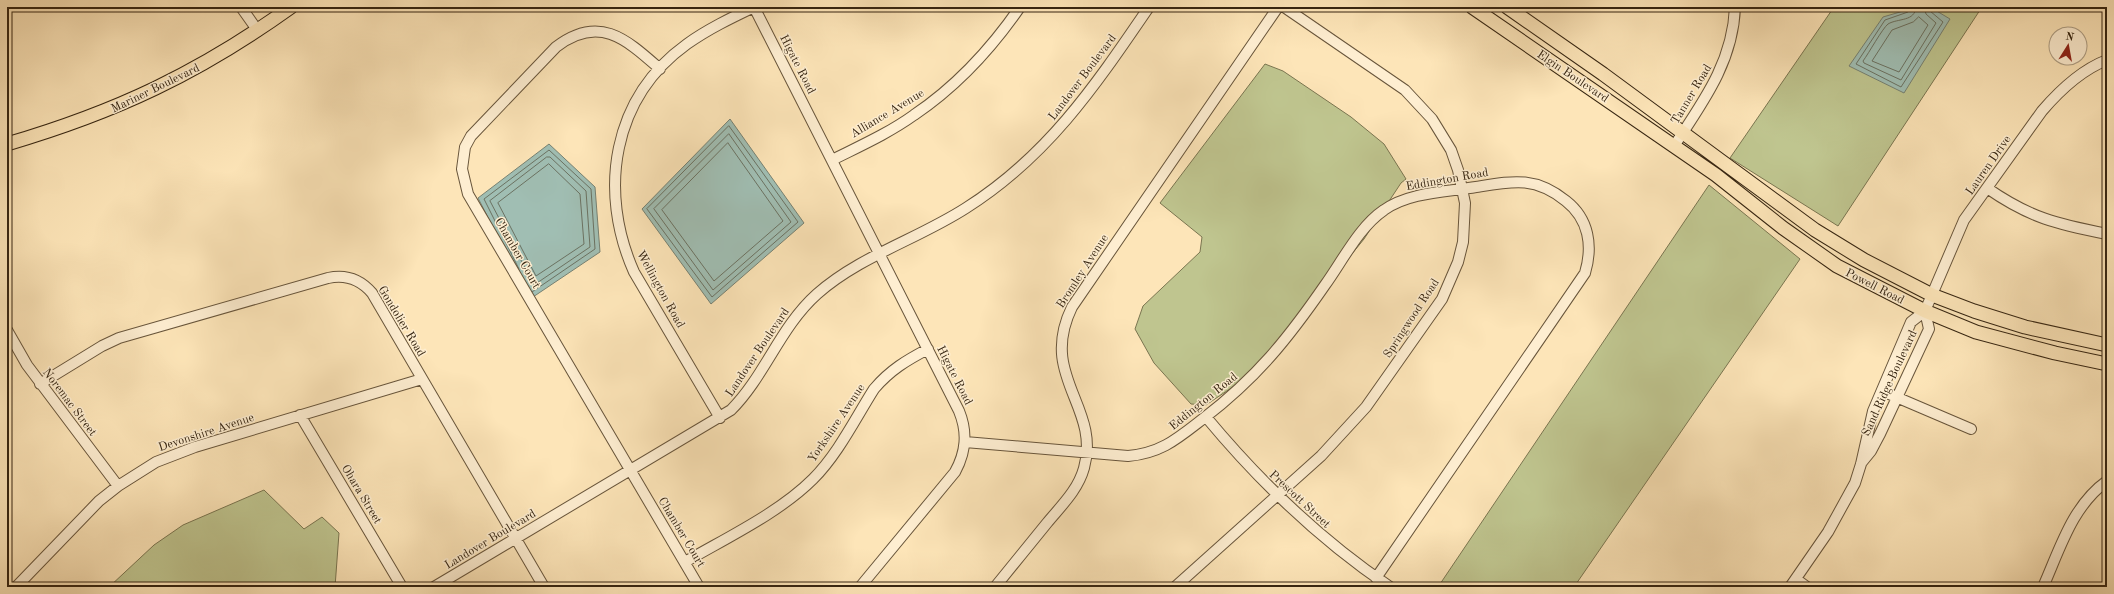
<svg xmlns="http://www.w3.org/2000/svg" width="2114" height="594" font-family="'Old Standard TT',serif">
	<rect width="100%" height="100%" fill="#fde5b8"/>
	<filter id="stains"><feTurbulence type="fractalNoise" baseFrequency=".005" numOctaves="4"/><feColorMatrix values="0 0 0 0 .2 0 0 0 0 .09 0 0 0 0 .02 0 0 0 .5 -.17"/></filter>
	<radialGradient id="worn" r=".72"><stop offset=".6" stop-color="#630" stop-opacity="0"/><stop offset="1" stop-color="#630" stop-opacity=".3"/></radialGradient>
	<path fill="#bfc58f" stroke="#7a7550" d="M 1834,7 L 1982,7 L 1838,226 L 1730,158 Z
		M 1265,64 L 1283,71 L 1351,117 L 1384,144 L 1406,179 L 1401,183 L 1364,239 L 1292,328 L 1246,378 L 1206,405 L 1191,404 L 1154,363 L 1135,329 L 1143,306 L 1200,252 L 1202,237 L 1160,203 Z
		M 1709,185 L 1800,259 L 1574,587 L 1438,587 Z
		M 264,490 L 304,529 L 322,517 L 339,533 L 335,587 L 109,587 L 154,545 L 183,525 Z"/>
	<path fill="#a0beb3" stroke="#768172" d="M 1917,7 L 1930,7 L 1950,19 L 1904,93 L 1849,66 L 1883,17 Z
		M 730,119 L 804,223 L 711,304 L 642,209 Z
		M 549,144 L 595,187 L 600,252 L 530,299 L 478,198 Z"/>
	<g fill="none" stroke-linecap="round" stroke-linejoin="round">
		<path stroke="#6b7262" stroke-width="1" d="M 1911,7 L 1908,12 L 1885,20 L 1856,64 L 1901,87 L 1943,22 L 1930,11 L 1929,7
			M 1916,7 C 1915,22 1898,18 1888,24 C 1882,29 1869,53 1863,61 L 1864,63 L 1901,80 L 1936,23 L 1926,14 L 1924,7
			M 1919,17 L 1928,25 L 1899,72 L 1872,61 L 1892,30 L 1913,22 Z
			M 729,126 L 798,222 L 712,297 L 647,209 Z
			M 729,134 L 791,222 L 713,290 L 654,209 Z
			M 728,143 L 783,221 L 714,281 L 662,210 Z
			M 547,157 L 550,157 L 586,191 L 590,247 L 534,285 L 490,201 Z
			M 549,164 L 580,194 L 584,244 L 536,276 L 498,203 Z
			M 519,269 L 484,199 L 549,150 L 591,189 L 595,249 L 532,292"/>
		<g stroke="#68553b" stroke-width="12">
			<path id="minor" d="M 241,7 L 258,31
				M 754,7 L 959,411 C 968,433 966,452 955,472 L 860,587
				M 660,69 C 626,39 599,14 556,47 L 471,136 L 465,147 L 462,169 L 468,194 L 699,587
				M 1674,146 C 1703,102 1733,62 1735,7
				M 832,160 C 860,146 889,133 914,115 C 957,86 991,49 1020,7
				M 1987,188 C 2030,218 2057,224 2107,234
				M 7,330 L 27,365 L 118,486
				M 40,384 L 102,346 L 119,338 L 328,278 C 346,274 360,279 372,293 L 544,587
				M 1882,391 L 1971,429
				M 300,415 L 402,587
				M 1206,417 C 1260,482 1319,539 1390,587
				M 720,418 L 634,272 C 598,191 612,98 687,44 C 708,29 731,18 754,7
				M 965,442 L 1128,456 C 1162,453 1178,438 1204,418 C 1257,377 1287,340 1325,285 C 1343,260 1359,227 1384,210 C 1409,192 1447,192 1476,187 C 1513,181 1535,176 1566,201 C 1589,219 1593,246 1585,273 L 1376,578
				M 1862,462 L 1871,451 L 1880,434 L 1929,329 L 1925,311
				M 685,562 C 726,538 779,513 813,479 C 838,454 855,419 874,389 C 890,370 907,360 928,349
				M 1796,579 L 1807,587
				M 16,587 L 99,501 L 118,486 L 156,462 L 195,447 L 422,379
				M 434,587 L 731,410 C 765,376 780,327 817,294 C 860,256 918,239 966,208 C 1048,156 1095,86 1149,7
				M 995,587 C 1012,566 1030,544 1047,523 C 1061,506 1078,490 1084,468 C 1101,406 1038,377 1072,307 L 1278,7
				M 1175,587 L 1321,456 L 1366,407 L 1442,299 L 1458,262 L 1463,242 L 1465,203 L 1458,170 L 1451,150 L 1432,119 L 1405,90 L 1284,7
				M 1790,587 L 1828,532 L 1855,483 L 1861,464 L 1873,411 L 1911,322 L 1925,311 L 1964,220 L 2042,111 C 2060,90 2081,70 2107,60
				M 2043,587 C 2060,549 2072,506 2107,481"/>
		</g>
		<g stroke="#362511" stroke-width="15">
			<path id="major" d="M 1472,7 L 1716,175 L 1783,228 L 1837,266 L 1925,311 L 1976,332 L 2055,353 L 2107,364
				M 1507,7 L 1603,74 L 1815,230 L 1864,260 L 1932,295 L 1974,311 L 2025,327 L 2107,345
				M 7,144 C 116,112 199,73 291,7"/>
		</g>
		<use href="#minor" stroke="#feeed1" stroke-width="10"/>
		<use href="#major" stroke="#fde5b8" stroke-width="13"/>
	</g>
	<g text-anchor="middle" stroke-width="3" stroke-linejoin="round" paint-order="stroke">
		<g font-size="12" fill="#362511" stroke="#feeed1">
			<text transform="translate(798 64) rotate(63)" y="4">Higate Road</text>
			<text transform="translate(1573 76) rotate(34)" y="4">Elgin Boulevard</text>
			<text transform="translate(1082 77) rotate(-53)" y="4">Landover Boulevard</text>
			<text transform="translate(155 88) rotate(-26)" y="4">Mariner Boulevard</text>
			<text transform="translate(1691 94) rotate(-59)" y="4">Tanner Road</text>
			<text transform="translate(887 113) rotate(-31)" y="4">Alliance Avenue</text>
			<text transform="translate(1988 165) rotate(-55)" y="4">Lauren Drive</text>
			<text transform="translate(1447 179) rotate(-10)" y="4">Eddington Road</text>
			<text transform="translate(518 253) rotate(60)" y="4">Chamber Court</text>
			<text transform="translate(1082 271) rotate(-57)" y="4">Bromley Avenue</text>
			<text transform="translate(1875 286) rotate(27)" y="4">Powell Road</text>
			<text transform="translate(661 289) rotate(61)" y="4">Wellington Road</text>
			<text transform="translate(1411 318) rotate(-57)" y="4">Springwood Road</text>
			<text transform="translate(402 321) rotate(59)" y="4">Gondolier Road</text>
			<text transform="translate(757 352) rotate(-56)" y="4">Landover Boulevard</text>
			<text transform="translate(955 375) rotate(63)" y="4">Higate Road</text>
			<text transform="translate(1889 383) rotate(-65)" y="4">Sand Ridge Boulevard</text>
			<text transform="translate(1203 401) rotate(-39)" y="4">Eddington Road</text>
			<text transform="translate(70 402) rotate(53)" y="4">Noremac Street</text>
			<text transform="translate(836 423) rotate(-56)" y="4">Yorkshire Avenue</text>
			<text transform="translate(206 432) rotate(-18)" y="4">Devonshire Avenue</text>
			<text transform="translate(362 494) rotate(59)" y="4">Ohara Street</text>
			<text transform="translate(1300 499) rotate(43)" y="4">Prescott Street</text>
			<text transform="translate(682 532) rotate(59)" y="4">Chamber Court</text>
			<text transform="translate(490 539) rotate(-31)" y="4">Landover Boulevard</text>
		</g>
	</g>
	<rect width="2114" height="594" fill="none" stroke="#fde5b8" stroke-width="24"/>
	<rect x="8" y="8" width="2098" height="578" fill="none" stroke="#362511" stroke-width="2"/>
	<rect x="12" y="12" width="2090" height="570" fill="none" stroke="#362511"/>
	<g transform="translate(2068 46) rotate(11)"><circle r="19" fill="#feeed1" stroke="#ae9e84"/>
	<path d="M0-3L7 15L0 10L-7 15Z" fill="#8f2418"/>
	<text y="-6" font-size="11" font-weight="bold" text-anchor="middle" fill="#362511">N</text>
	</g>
	<rect width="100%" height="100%" filter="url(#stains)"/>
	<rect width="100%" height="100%" fill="url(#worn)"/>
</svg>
